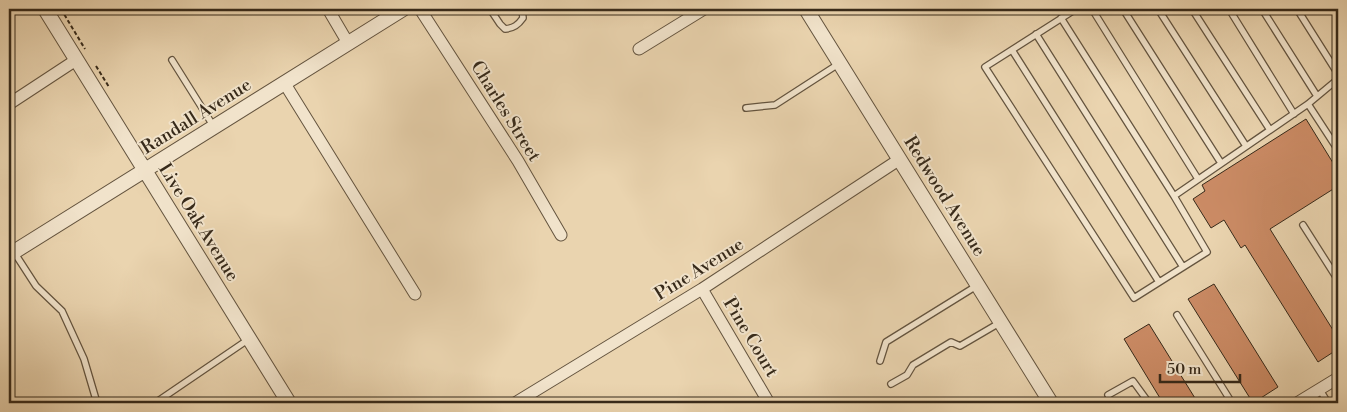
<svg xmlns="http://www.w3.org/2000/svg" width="1347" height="412" font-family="'Libre Bodoni',serif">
	<rect width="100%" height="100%" fill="#ead4af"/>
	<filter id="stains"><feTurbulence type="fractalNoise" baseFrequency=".004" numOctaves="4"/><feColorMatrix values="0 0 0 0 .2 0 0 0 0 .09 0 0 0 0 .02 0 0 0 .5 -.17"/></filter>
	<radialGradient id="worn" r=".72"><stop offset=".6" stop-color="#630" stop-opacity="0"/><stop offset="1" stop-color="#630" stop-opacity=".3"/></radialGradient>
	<path fill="#cb8b65" stroke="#372a1a" d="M 1306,119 L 1338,171 L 1338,186 L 1270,229 L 1338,338 L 1338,349 L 1318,362 L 1245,245 L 1241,248 L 1224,220 L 1211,228 L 1193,199 L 1205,191 L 1202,185 Z
		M 1214,284 L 1278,387 L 1253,403 L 1188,299 Z
		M 1149,324 L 1198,403 L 1163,403 L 1124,339 Z"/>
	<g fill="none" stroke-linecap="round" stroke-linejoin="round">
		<g stroke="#64543f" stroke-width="8">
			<path id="service" d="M 490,9 L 500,24 L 505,29 C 514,28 518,25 523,18 L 522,9
				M 1076,9 L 985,67 L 1134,298 L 1207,252 L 1174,196 L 1308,104 L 1338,79
				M 1092,9 L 1198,179
				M 1123,9 L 1221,163
				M 1158,9 L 1246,146
				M 1192,9 L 1270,130
				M 1229,9 L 1294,114
				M 1262,9 L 1317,96
				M 1297,9 L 1338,74
				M 1061,18 L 1174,196
				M 1036,34 L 1183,267
				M 1012,50 L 1159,282
				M 172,60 L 214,127
				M 1308,104 L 1338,150
				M 746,108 L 775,105 L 840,63
				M 1303,225 L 1338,280
				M 14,252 L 36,286 L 62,311 L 84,359 L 97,403
				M 1177,315 L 1232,403
				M 880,361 L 886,342 L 978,285
				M 891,384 L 907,375 L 913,365 L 951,342 L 960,346 L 1001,322
				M 1320,390 L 1328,403
				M 1108,395 L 1133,381 L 1149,403
				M 155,403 L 249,339"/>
		</g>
		<g stroke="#64543f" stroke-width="13">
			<path id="minor" d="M 328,9 L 348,43
				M 420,9 L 518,161 L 561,235
				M 639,49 L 704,9
				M 285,84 L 415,294
				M 9,104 L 76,60
				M 702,289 L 769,403
				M 515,403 L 702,289 L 900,159
				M 1297,403 L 1338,378"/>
		</g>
		<g stroke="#64543f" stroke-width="16">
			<path id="tertiary" d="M 45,9 L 289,403
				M 806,9 L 1051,403
				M 9,255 L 403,9"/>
		</g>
		<path stroke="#372a1a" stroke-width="2" stroke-dasharray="4 2.5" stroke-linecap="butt" d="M 61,9 L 85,49
			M 96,66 L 109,87"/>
		<use href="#service" stroke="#f1e3cb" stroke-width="5.5"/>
		<use href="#minor" stroke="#f1e3cb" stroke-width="11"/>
		<use href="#tertiary" stroke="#f1e3cb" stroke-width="14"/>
	</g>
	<g text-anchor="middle" stroke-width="4" stroke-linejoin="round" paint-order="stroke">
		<g font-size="18" fill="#372a1a" stroke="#f1e3cb">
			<text transform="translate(506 111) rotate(58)" y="6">Charles Street</text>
			<text transform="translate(196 116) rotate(-32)" y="6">Randall Avenue</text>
			<text transform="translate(945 196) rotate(58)" y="6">Redwood Avenue</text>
			<text transform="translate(199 222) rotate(58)" y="6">Live Oak Avenue</text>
			<text transform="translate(699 269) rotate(-32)" y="6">Pine Avenue</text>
			<text transform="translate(751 337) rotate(59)" y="6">Pine Court</text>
		</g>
	</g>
	<rect width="1347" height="412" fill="none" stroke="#ead4af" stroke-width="30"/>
	<rect x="10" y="10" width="1327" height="392" fill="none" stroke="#372a1a" stroke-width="2.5"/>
	<rect x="15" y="15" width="1317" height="382" fill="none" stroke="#372a1a"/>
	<path d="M1160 374v8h80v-8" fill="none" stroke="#372a1a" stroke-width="2.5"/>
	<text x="1167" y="374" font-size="15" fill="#372a1a" stroke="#f1e3cb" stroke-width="4" paint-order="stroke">50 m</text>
	<rect width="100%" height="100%" filter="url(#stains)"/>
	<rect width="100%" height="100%" fill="url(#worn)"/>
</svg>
